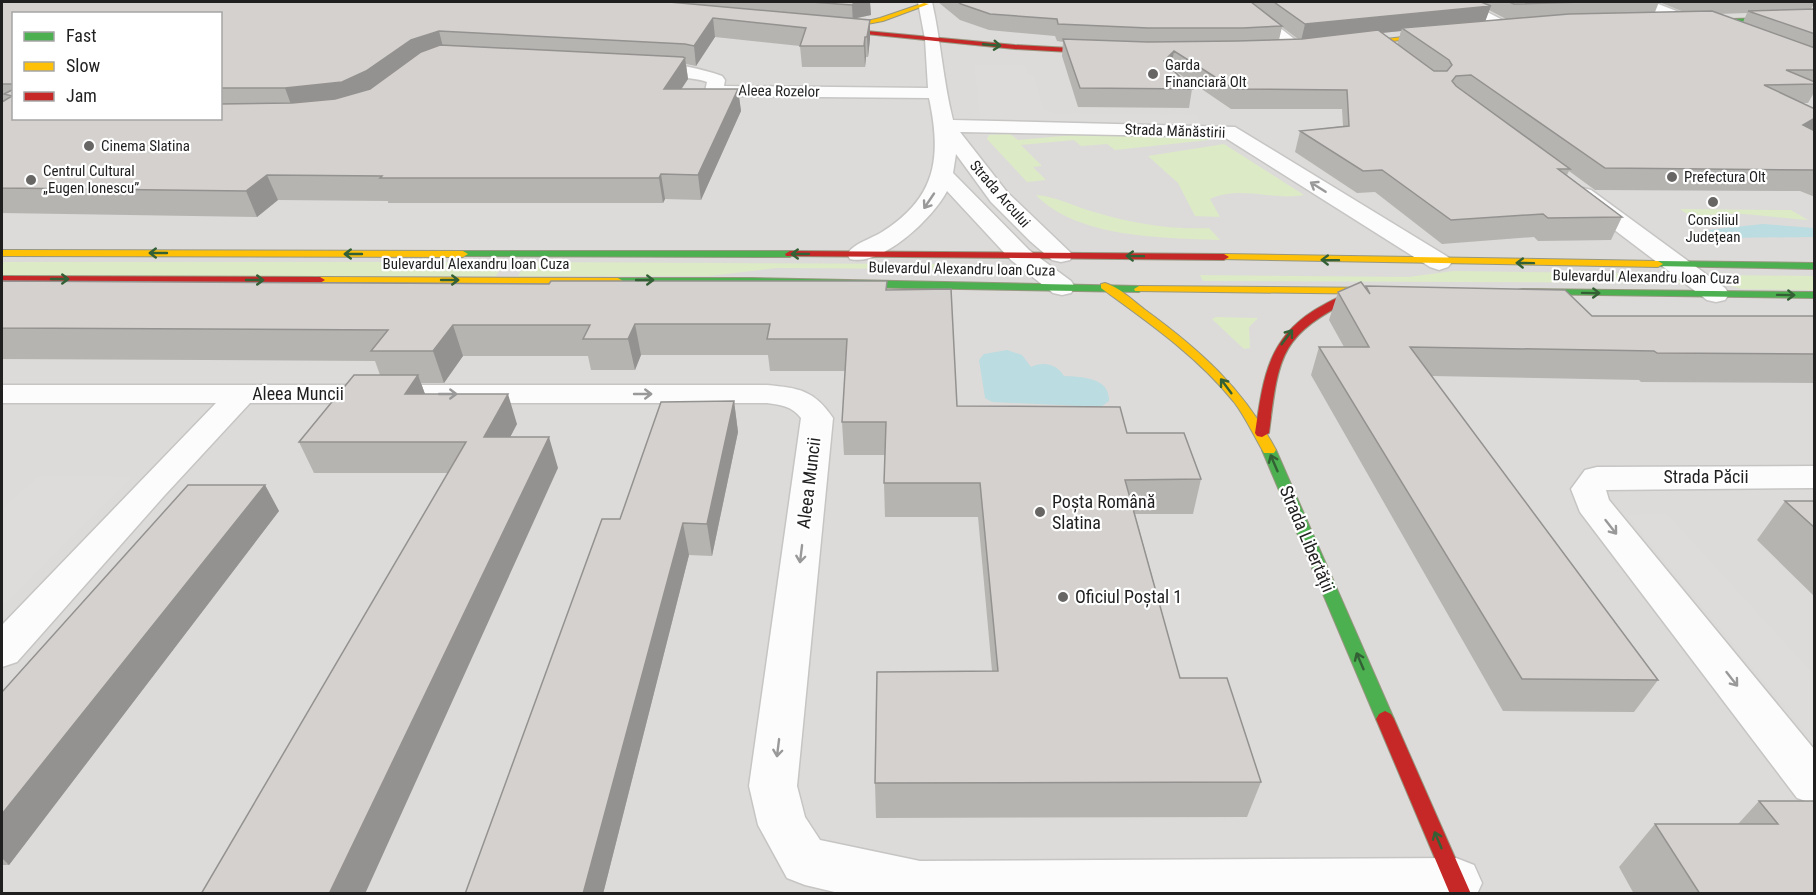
<svg xmlns="http://www.w3.org/2000/svg" width="1816" height="895" font-family="'Roboto Condensed',sans-serif">
	<rect width="100%" height="100%" fill="#edebe8"/>
	<path fill="#dcdbd9" fill-rule="evenodd" d="M 2,2 L 1814,2 L 1814,893 L 2,893 ZM 14,14 L 220,14 L 220,118 L 14,118 Z"/>
	<path fill="#dceac6" d="M 1010,134 L 1018,140 L 1073,135 L 1206,136 L 1209,140 L 1115,150 L 1107,144 L 1081,146 L 1074,140 L 1021,145 L 1042,166 L 1033,167 L 1046,180 L 1027,182 L 987,139 L 989,135 Z
		M 1224,144 L 1304,195 C 1273,201 1241,185 1210,199 L 1220,217 L 1195,216 L 1178,183 L 1148,156 Z
		M 1036,195 C 1055,196 1076,207 1094,212 C 1131,223 1170,230 1209,228 L 1220,240 C 1163,238 1077,238 1036,195 Z
		M 1680,209 L 1791,210 L 1808,220 C 1768,218 1732,208 1693,218 Z
		M 2,262 L 505,262 L 496,276 L 2,276 Z
		M 527,262 L 937,264 L 935,269 L 776,268 L 710,276 L 518,276 Z
		M 1454,271 L 1667,274 L 1676,276 L 1683,283 L 1203,281 L 1200,275 L 1408,277 Z
		M 1723,275 L 1814,276 L 1814,290 L 1742,289 L 1730,286 L 1717,277 Z
		M 1216,317 L 1258,318 L 1249,327 L 1250,348 L 1244,349 L 1212,319 Z"/>
	<path fill="#dddcdb" d="M 974,65 L 1025,65 L 1027,73 L 1034,76 L 1043,109 L 1055,113 L 1197,115 L 1202,128 L 993,123 L 980,119 Z
		M 39,476 L 132,477 L 2,606 L 2,509 Z
		M 1667,514 L 1814,675 L 1814,742 L 1627,515 Z"/>
	<path fill="#bbdce0" d="M 1763,224 L 1814,228 L 1814,237 L 1720,238 L 1708,230 Z
		M 1007,350 L 1022,355 L 1031,367 C 1043,361 1057,364 1064,376 C 1081,377 1110,377 1109,401 L 1101,407 L 992,402 L 985,398 L 979,360 L 984,354 Z"/>
	<g fill="none" stroke-linecap="round" stroke-linejoin="round">
		<g stroke="#c6c5c4" stroke-width="3">
			<path id="street" d="M 918,2 L 932,2 C 941,41 943,81 953,120 L 1235,127 L 1448,257 L 1452,262 L 1448,267 L 1439,270 L 1430,267 L 1224,137 L 960,132 L 1007,192 L 1073,255 L 1070,260 L 1061,262 L 1052,260 L 1030,241 L 991,202 L 956,154 L 953,173 L 1029,250 L 1071,281 L 1075,287 L 1071,293 L 1062,295 L 1053,293 L 1011,260 L 947,191 C 933,218 882,267 850,259 L 847,254 C 854,243 871,239 882,232 C 936,198 942,158 929,98 L 714,96 L 708,95 L 705,91 L 707,82 C 690,75 641,77 635,69 C 646,55 707,70 722,76 L 725,80 L 724,86 L 928,88 L 925,39 Z
				M 1232,2 L 1247,2 L 1307,49 L 1299,54 L 1293,52 Z
				M 1451,2 L 1468,2 L 1516,27 L 1509,31 L 1504,30 Z
				M 1635,2 L 1653,2 L 1697,19 L 1699,22 L 1697,25 L 1687,25 L 1637,5 Z
				M 1583,188 L 1591,190 L 1725,288 L 1729,294 L 1725,300 L 1716,302 L 1707,300 L 1575,200 L 1572,195 L 1575,190 Z
				M 2,385 L 767,385 C 799,388 814,390 833,418 L 797,786 L 805,817 L 820,840 L 920,861 L 1456,858 L 1474,865 L 1482,883 L 1477,894 L 843,894 L 805,885 L 787,878 L 758,825 L 749,786 L 801,418 C 792,406 781,405 767,403 L 250,403 L 164,496 L 17,662 L 2,667 L 2,625 L 216,403 L 2,403 Z
				M 1814,466 L 1814,488 L 1606,490 L 1609,500 L 1814,749 L 1814,804 L 1797,798 L 1580,512 L 1571,489 L 1585,470 L 1597,467 Z"/>
		</g>
		<g stroke="#979780" stroke-width="2">
			<path id="fast" d="M 1814,17 L 1814,21 L 1694,24 L 1691,22 L 1694,20 Z
				M 463,251 L 790,251 L 795,254 L 790,257 L 459,256 L 459,252 Z
				M 1658,261 L 1814,263 L 1814,269 L 1654,266 L 1654,262 Z
				M 618,278 L 751,278 L 1139,286 L 1144,289 L 1139,292 L 614,283 L 614,279 Z
				M 1522,289 L 1814,292 L 1814,298 L 1518,294 L 1518,290 Z
				M 1269,446 L 1276,450 L 1394,719 L 1391,724 L 1385,727 L 1379,724 L 1376,719 L 1262,450 Z"/>
		</g>
		<g stroke="#979780" stroke-width="2">
			<path id="slow" d="M 924,3 L 929,4 L 883,21 L 862,25 L 859,23 L 880,18 Z
				M 1445,32 L 1447,35 L 1347,46 L 1344,44 Z
				M 2,250 L 463,251 L 468,254 L 463,257 L 2,256 Z
				M 1224,254 L 1658,261 L 1663,264 L 1658,267 L 1220,259 L 1220,255 Z
				M 320,277 L 618,278 L 623,281 L 618,284 L 316,282 L 316,278 Z
				M 1105,283 C 1119,287 1132,300 1144,309 C 1199,349 1243,388 1276,450 L 1274,453 L 1264,453 C 1254,436 1246,418 1234,402 C 1197,356 1148,322 1101,288 L 1101,284 Z
				M 1139,286 L 1387,288 L 1392,291 L 1387,294 L 1135,291 L 1134,289 Z"/>
		</g>
		<g stroke="#979780" stroke-width="2">
			<path id="jam" d="M 824,27 L 1015,45 L 1106,50 L 1109,52 L 1106,54 L 1015,49 L 826,30 Z
				M 790,251 L 1224,254 L 1229,257 L 1224,260 L 786,256 L 785,254 Z
				M 2,276 L 320,277 L 325,280 L 320,283 L 2,282 Z
				M 1351,293 L 1355,294 L 1355,298 C 1280,335 1279,354 1269,433 L 1262,437 L 1257,436 L 1255,433 C 1263,382 1266,341 1313,311 C 1325,304 1338,296 1351,293 Z
				M 1385,711 L 1391,714 L 1394,719 L 1471,894 L 1450,894 L 1376,719 L 1379,714 Z"/>
		</g>
		<use href="#street" fill="#fcfcfc" fill-rule="evenodd"/>
		<use href="#fast" fill="#4caf50" fill-rule="evenodd"/>
		<use href="#slow" fill="#ffc107" fill-rule="evenodd"/>
		<use href="#jam" fill="#c62828" fill-rule="evenodd"/>
	</g>
	<path fill="#b6b4b1" fill-rule="evenodd" d="M 2,2 L 870,2 L 871,15 L 857,18 L 856,19 L 870,39 L 868,57 L 866,57 L 865,67 L 802,67 L 800,46 L 715,37 L 696,66 L 686,64 L 688,79 L 681,89 L 738,89 L 741,111 L 701,200 L 665,199 L 663,203 L 388,203 L 388,201 L 278,200 L 257,217 L 2,213 ZM 14,14 L 220,14 L 220,118 L 14,118 Z
		M 938,2 L 1815,2 L 1811,9 L 1815,9 L 1815,91 L 1808,103 L 1802,103 L 1815,109 L 1815,126 L 1812,130 L 1815,131 L 1815,197 L 1800,191 L 1595,190 L 1569,171 L 1567,175 L 1622,217 L 1611,240 L 1538,241 L 1534,237 L 1442,244 L 1375,192 L 1357,193 L 1295,152 L 1300,131 L 1343,126 L 1342,109 L 1231,109 L 1175,71 L 1192,89 L 1189,108 L 1078,107 L 1062,56 L 1063,42 L 1057,41 L 1055,36 L 989,30 L 960,20 ZM 1659,2 L 1684,12 L 1655,12 ZM 1489,10 L 1506,19 L 1485,21 ZM 1747,13 L 1743,22 L 1718,14 ZM 1282,27 L 1298,39 L 1279,40 ZM 1401,31 L 1397,45 L 1382,33 Z
		M 2,281 L 887,290 L 957,406 L 1127,433 L 1201,479 L 1193,514 L 1135,514 L 1180,678 L 1261,782 L 1247,817 L 876,818 L 875,783 L 992,671 L 978,517 L 885,517 L 884,483 L 885,455 L 844,455 L 842,422 L 845,371 L 770,371 L 768,355 L 641,355 L 635,370 L 591,370 L 588,356 L 463,356 L 444,383 L 421,383 L 425,394 L 517,424 L 510,437 L 558,468 L 448,473 L 314,473 L 299,442 L 380,375 L 375,361 L 2,359 Z
		M 1366,286 L 1592,316 L 1815,316 L 1815,383 L 1641,382 L 1639,380 L 1431,376 L 1658,680 L 1634,712 L 1503,711 L 1311,375 L 1319,347 L 1344,347 L 1329,320 L 1338,292 L 1365,288 Z
		M 734,401 L 738,432 L 712,556 L 689,555 L 603,894 L 465,894 L 620,519 Z
		M 265,485 L 279,511 L 9,865 L 2,865 L 2,692 Z
		M 1785,501 L 1815,501 L 1815,597 L 1757,540 Z
		M 1759,801 L 1815,801 L 1815,894 L 1634,894 L 1619,867 L 1655,824 L 1738,824 Z"/>
	<path fill="#949290" d="M 855,2 L 870,2 L 871,15 L 857,18 L 853,24 L 852,5 Z
		M 1491,6 L 1485,22 L 1402,28 L 1401,31 L 1301,41 L 1305,24 Z
		M 713,18 L 715,37 L 696,66 L 694,46 Z
		M 870,20 L 870,39 L 868,57 L 867,37 Z
		M 439,31 L 444,51 L 373,93 L 293,110 L 285,88 L 411,40 Z
		M 865,37 L 866,57 L 865,67 L 864,46 Z
		M 1174,51 L 1171,69 L 1164,61 Z
		M 685,58 L 688,79 L 667,111 L 664,89 Z
		M 738,89 L 741,111 L 701,200 L 698,175 Z
		M 1815,118 L 1815,126 L 1811,133 L 1803,125 Z
		M 661,174 L 665,199 L 663,203 L 659,178 Z
		M 267,175 L 278,200 L 257,217 L 246,191 Z
		M 635,324 L 641,355 L 635,370 L 628,339 Z
		M 453,325 L 463,356 L 444,383 L 433,351 Z
		M 418,375 L 429,405 L 405,394 Z
		M 508,394 L 517,424 L 494,468 L 484,437 Z
		M 734,401 L 738,432 L 712,556 L 707,524 Z
		M 549,437 L 558,468 L 365,894 L 329,894 Z
		M 265,485 L 279,511 L 9,865 L 2,858 L 2,814 Z
		M 683,523 L 689,555 L 603,894 L 583,894 Z"/>
	<path fill="#d4d1ce" stroke="#949290" stroke-width="1.5" d="M 2,2 L 669,2 L 870,20 L 867,37 L 865,37 L 864,46 L 800,46 L 806,28 L 713,18 L 694,46 L 685,44 L 439,31 L 411,40 L 366,71 L 342,82 L 285,88 L 220,88 L 220,14 L 14,14 L 14,84 L 2,84 Z
		M 811,2 L 855,2 L 852,5 Z
		M 958,2 L 1251,2 L 1282,26 L 1243,28 L 1148,28 L 1058,24 L 1057,19 L 990,14 L 961,4 Z
		M 1274,2 L 1481,2 L 1491,6 L 1305,24 Z
		M 1509,2 L 1583,2 L 1514,4 Z
		M 1815,9 L 1815,34 L 1748,11 Z
		M 1712,11 L 1815,48 L 1815,70 L 1786,70 L 1815,82 L 1815,84 L 1764,85 L 1815,109 L 1815,118 L 1803,125 L 1815,131 L 1815,170 L 1605,168 L 1471,75 L 1456,76 L 1452,81 L 1456,86 L 1570,169 L 1558,169 L 1622,217 L 1548,218 L 1543,214 L 1451,220 L 1382,170 L 1363,171 L 1300,131 L 1349,126 L 1347,90 L 1234,89 L 1174,51 L 1164,61 L 1192,89 L 1080,88 L 1063,39 L 1148,42 L 1237,41 L 1302,39 L 1378,30 L 1434,71 L 1447,71 L 1452,65 L 1449,60 L 1402,28 L 1569,14 Z
		M 440,45 L 683,57 L 685,58 L 664,89 L 738,89 L 698,175 L 661,174 L 659,178 L 380,178 L 382,176 L 267,175 L 246,191 L 2,188 L 2,102 L 12,96 L 4,94 L 14,89 L 14,118 L 220,118 L 220,104 L 292,103 L 335,99 L 370,89 L 421,52 Z
		M 2,281 L 549,284 L 551,281 L 887,281 L 886,290 L 951,289 L 957,406 L 1120,407 L 1127,433 L 1184,433 L 1201,479 L 1125,480 L 1180,678 L 1227,678 L 1261,782 L 875,783 L 877,672 L 998,671 L 980,483 L 884,483 L 886,422 L 842,422 L 847,339 L 767,339 L 770,324 L 635,324 L 628,339 L 583,339 L 590,325 L 453,325 L 433,351 L 371,351 L 388,330 L 2,328 Z
		M 1361,282 L 1370,294 L 1366,286 L 1565,290 L 1592,316 L 1815,316 L 1815,354 L 1657,353 L 1654,351 L 1410,347 L 1658,680 L 1522,679 L 1319,347 L 1369,347 L 1338,292 Z
		M 354,375 L 418,375 L 405,394 L 508,394 L 484,437 L 549,437 L 329,894 L 201,894 L 466,442 L 299,442 Z
		M 734,401 L 707,524 L 683,523 L 583,894 L 465,894 L 602,519 L 620,519 L 661,402 Z
		M 188,485 L 265,485 L 2,814 L 2,692 Z
		M 1785,501 L 1815,501 L 1815,528 Z
		M 1759,801 L 1815,801 L 1815,894 L 1700,894 L 1655,824 L 1778,824 Z"/>
	<defs><path id="oneway-shaft" d="M-6 0H5M1.5-3L5.5 0L1.5 3" fill="none" stroke-width="1.6" stroke-linecap="round" stroke-linejoin="round" transform="scale(1.5)"/></defs>
	<g stroke="#336035">
		<use href="#oneway-shaft" transform="translate(992 45) rotate(5)"/>
		<use href="#oneway-shaft" transform="translate(158 253) rotate(-180)"/>
		<use href="#oneway-shaft" transform="translate(353 254) rotate(-180)"/>
		<use href="#oneway-shaft" transform="translate(800 254) rotate(-180)"/>
		<use href="#oneway-shaft" transform="translate(1135 256) rotate(-179)"/>
		<use href="#oneway-shaft" transform="translate(1330 260) rotate(-179)"/>
		<use href="#oneway-shaft" transform="translate(1525 263) rotate(-179)"/>
		<use href="#oneway-shaft" transform="translate(60 279)"/>
		<use href="#oneway-shaft" transform="translate(255 280)"/>
		<use href="#oneway-shaft" transform="translate(450 280)"/>
		<use href="#oneway-shaft" transform="translate(645 280)"/>
		<use href="#oneway-shaft" transform="translate(1591 293) rotate(1)"/>
		<use href="#oneway-shaft" transform="translate(1786 295) rotate(1)"/>
		<use href="#oneway-shaft" transform="translate(1287 337) rotate(-53)"/>
		<use href="#oneway-shaft" transform="translate(1226 386) rotate(-127)"/>
		<use href="#oneway-shaft" transform="translate(1274 463) rotate(-113)"/>
		<use href="#oneway-shaft" transform="translate(1360 661) rotate(-113)"/>
		<use href="#oneway-shaft" transform="translate(1438 840) rotate(-113)"/>
	</g>
	<g stroke="#999">
		<use href="#oneway-shaft" transform="translate(1318 187) rotate(-148)"/>
		<use href="#oneway-shaft" transform="translate(929 201) rotate(124)"/>
		<use href="#oneway-shaft" transform="translate(448 394)"/>
		<use href="#oneway-shaft" transform="translate(643 394)"/>
		<use href="#oneway-shaft" transform="translate(1611 527) rotate(52)"/>
		<use href="#oneway-shaft" transform="translate(801 554) rotate(97)"/>
		<use href="#oneway-shaft" transform="translate(1732 679) rotate(52)"/>
		<use href="#oneway-shaft" transform="translate(778 748) rotate(97)"/>
	</g>
	<g fill="#676665" stroke="#fff" stroke-width="2">
		<circle cx="1153" cy="74" r="6"/>
		<circle cx="89" cy="146" r="6"/>
		<circle cx="1672" cy="177" r="6"/>
		<circle cx="31" cy="180" r="6"/>
		<circle cx="1713" cy="202" r="6"/>
		<circle cx="1040" cy="512" r="6"/>
		<circle cx="1063" cy="597" r="6"/>
	</g>
	<g text-anchor="middle" stroke-width="4.5" stroke-linejoin="round" paint-order="stroke">
		<g font-size="15" fill="#1f1f1f" stroke="#fff" text-anchor="start">
			<text x="1165" y="70">Garda<tspan x="1165" dy="17">Financiară Olt</tspan></text>
			<text x="101" y="151">Cinema Slatina</text>
			<text x="43" y="176">Centrul Cultural<tspan x="43" dy="17">„Eugen Ionescu”</tspan></text>
			<text x="1684" y="182">Prefectura Olt</text>
			<text x="1713" y="225" text-anchor="middle">Consiliul<tspan x="1713" dy="17">Județean</tspan></text>
		</g>
		<g font-size="15" fill="#1f1f1f" stroke="#fff">
			<text transform="translate(779 91) rotate(1)" y="5">Aleea Rozelor</text>
			<text transform="translate(1175 131) rotate(2)" y="5">Strada Mănăstirii</text>
			<text transform="translate(1000 194) rotate(49)" y="5">Strada Arcului</text>
			<text x="476" y="269">Bulevardul Alexandru Ioan Cuza</text>
			<text transform="translate(962 269) rotate(1)" y="5">Bulevardul Alexandru Ioan Cuza</text>
			<text transform="translate(1646 277) rotate(1)" y="5">Bulevardul Alexandru Ioan Cuza</text>
		</g>
		<g font-size="18" fill="#1f1f1f" stroke="#fff">
			<text x="298" y="400">Aleea Muncii</text>
			<text x="1706" y="483">Strada Păcii</text>
			<text transform="translate(809 483) rotate(-83)" y="6">Aleea Muncii</text>
			<text transform="translate(1307 539) rotate(67)" y="6">Strada Libertății</text>
		</g>
		<g font-size="18" fill="#1f1f1f" stroke="#fff" text-anchor="start">
			<text x="1052" y="508">Poșta Română<tspan x="1052" dy="21">Slatina</tspan></text>
			<text x="1075" y="603">Oficiul Poștal 1</text>
		</g>
	</g>
	<rect width="1816" height="895" fill="none" stroke="#1f1f1f" stroke-width="6"/>
	<rect x="12" y="12" width="210" height="108" fill="#ffffff" stroke="#a5a5a5" stroke-width="1.5"/>
	<rect x="24" y="32" width="30" height="9" fill="#4caf50" stroke="#a5a5a5" stroke-width="1.5"/>
	<text x="66" y="42" font-size="18" fill="#1f1f1f">Fast</text>
	<rect x="24" y="62" width="30" height="9" fill="#ffc107" stroke="#a5a5a5" stroke-width="1.5"/>
	<text x="66" y="72" font-size="18" fill="#1f1f1f">Slow</text>
	<rect x="24" y="92" width="30" height="9" fill="#c62828" stroke="#a5a5a5" stroke-width="1.5"/>
	<text x="66" y="102" font-size="18" fill="#1f1f1f">Jam</text>
</svg>
